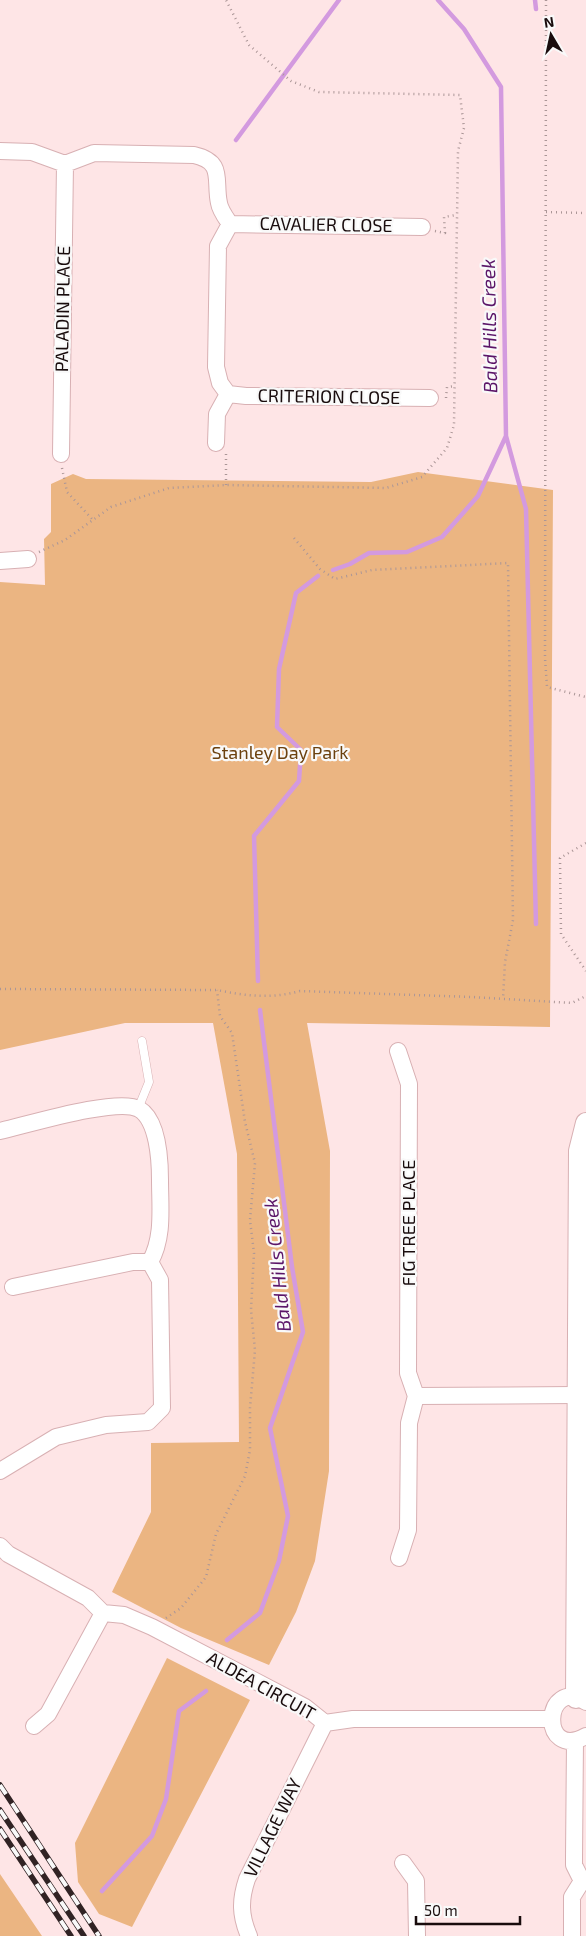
<svg xmlns="http://www.w3.org/2000/svg" width="586" height="1936" font-family="'Exo 2',sans-serif">
	<rect width="100%" height="100%" fill="#fee5e6"/>
	<path fill="#ebb582" d="M 418,472 L 553,490 L 550,1027 L 307,1023 L 330,1151 L 329,1471 L 315,1561 L 296,1612 L 269,1665 L 181,1628 L 112,1592 L 151,1512 L 151,1443 L 239,1442 L 237,1154 L 213,1023 L 125,1023 L 0,1050 L 0,582 L 45,585 L 44,539 L 51,532 L 51,484 L 73,474 L 86,479 L 371,482 Z
		M 167,1658 L 250,1700 L 132,1927 L 99,1914 L 78,1882 L 75,1843 Z
		M 0,1874 L 42,1936 L 0,1936 Z"/>
	<g fill="none" stroke-linecap="round" stroke-linejoin="round">
		<path stroke="#d39adf" stroke-width="4.5" d="M 535,0 L 536,9
			M 236,140 L 339,0
			M 506,436 L 526,509 L 536,924
			M 333,570 L 350,564 L 369,553 L 407,552 L 442,537 L 478,496 L 506,436 L 501,87 L 464,29 L 438,0
			M 258,981 L 254,836 L 299,781 L 301,750 L 277,727 L 279,669 L 296,593 L 318,576
			M 227,1640 L 260,1613 L 279,1561 L 288,1516 L 270,1428 L 303,1332 L 292,1267 L 260,1010
			M 102,1891 L 152,1836 L 166,1799 L 179,1711 L 206,1691"/>
		<g stroke="#d8b0b3" stroke-width="9">
			<path id="service" d="M 138,1109 L 149,1082 L 142,1041"/>
		</g>
		<g stroke="#d8b0b3" stroke-width="18">
			<path id="minor" d="M 0,151 L 32,152 L 65,164 L 94,153 L 194,155 C 225,162 214,180 219,203 C 220,210 226,218 230,224 L 218,246 L 216,367 L 220,383 L 228,394 L 217,414 L 216,443
				M 230,224 L 422,227
				M 228,394 L 246,396 L 430,398
				M 61,454 L 65,164
				M 0,561 L 28,559
				M 398,1051 L 409,1084 L 408,1373 L 416,1396
				M 0,1131 C 27,1125 117,1097 139,1109 C 158,1120 160,1161 160,1180 C 160,1208 164,1237 150,1262 L 160,1280 L 162,1408 L 148,1422 L 106,1425 L 56,1437 L 0,1471
				M 13,1287 L 133,1262 L 150,1262
				M 0,1546 L 8,1554 L 88,1598 L 103,1613 L 124,1615 L 152,1627 L 305,1707 L 325,1723 L 353,1719 L 551,1719
				M 399,1558 L 408,1530 L 409,1423 L 416,1396 L 576,1395
				M 586,1702 C 543,1675 539,1762 586,1736
				M 34,1726 L 48,1714 L 103,1613
				M 403,1863 L 416,1881 L 417,1936
				M 249,1936 C 240,1915 240,1900 247,1879 L 325,1723
				M 572,1936 L 572,1897 L 582,1881 L 574,1865 L 574,1858 L 575,1741"/>
		</g>
		<g stroke="#d8b0b3" stroke-width="22">
			<path id="tertiary" d="M 576,1698 L 579,1151 L 586,1123"/>
		</g>
		<path stroke="#ab9697" stroke-width="2.5" stroke-dasharray="1 4" stroke-linecap="butt" d="M 546,0 L 545,658 L 547,687 L 586,697
			M 546,212 L 586,213
			M 435,231 L 445,233 L 444,217 L 456,215
			M 446,398 L 447,387 L 455,386
			M 62,468 L 67,492 L 93,520
			M 226,485 L 226,454
			M 294,538 L 320,569 L 335,579 L 372,570 L 508,563 L 513,920 L 505,962 L 503,999
			M 39,552 L 65,540 L 111,507 L 169,488 L 226,485 L 386,488 L 422,477 L 447,448 L 454,425 L 458,151 L 464,128 L 460,95 L 319,92 L 291,81 L 249,45 L 226,0
			M 586,843 L 560,858 L 561,934 L 586,971
			M 0,989 L 217,990 C 246,996 272,999 300,991 L 472,997 L 572,1003 L 586,996
			M 166,1618 L 181,1608 L 206,1577 L 216,1534 L 245,1476 L 250,1450 L 250,1408 L 255,1350 L 251,1310 L 254,1253 L 250,1220 L 255,1163 L 245,1122 L 232,1033 L 220,1016 L 217,990"/>
		<use href="#service" stroke="#fff" stroke-width="8"/>
		<use href="#minor" stroke="#fff" stroke-width="16"/>
		<use href="#tertiary" stroke="#fff" stroke-width="20"/>
		<g stroke="#312324" stroke-width="5.5">
			<path id="rail" d="M 0,1785 L 99,1936
				M 0,1810 L 84,1936
				M 0,1829 L 71,1936"/>
		</g>
		<use href="#rail" stroke="#f9f9f9" stroke-width="4" stroke-dasharray="11" stroke-linecap="butt"/>
	</g>
	<g text-anchor="middle" stroke-width="4.5" stroke-linejoin="round" paint-order="stroke">
		<g font-size="18" fill="#190c0d" stroke="#f9f9f9">
			<text transform="translate(326 225) rotate(1)" y="6">CAVALIER CLOSE</text>
			<text transform="translate(63 309) rotate(-89)" y="6">PALADIN PLACE</text>
			<text transform="translate(329 397) rotate(1)" y="6">CRITERION CLOSE</text>
			<text transform="translate(409 1223) rotate(-90)" y="6">FIG TREE PLACE</text>
			<text transform="translate(261 1686) rotate(29)" y="6">ALDEA CIRCUIT</text>
			<text transform="translate(273 1828) rotate(-64)" y="6">VILLAGE WAY</text>
		</g>
		<g font-size="18" fill="#6c410e" stroke="#f9f9f9">
			<text x="280" y="759">Stanley Day Park</text>
		</g>
		<g font-size="19" font-style="italic" fill="#5b1568" stroke="#f9f9f9">
			<text transform="translate(489 326) rotate(-91)" y="7">Bald Hills Creek</text>
			<text transform="translate(277 1265) rotate(-96)" y="7">Bald Hills Creek</text>
		</g>
	</g>
	<g transform="translate(551 35) rotate(351)" stroke="#f9f9f9" stroke-width="4" paint-order="stroke">
	<path d="M0-4L9 19L0 12L-9 19Z" fill="#190c0d"/>
	<text y="-8" font-size="14" font-weight="bold" text-anchor="middle" fill="#190c0d">N</text>
	</g>
	<path d="M416 1916v8h104v-8" fill="none" stroke="#190c0d" stroke-width="2.5"/>
	<text x="424" y="1916" font-size="15" fill="#190c0d" stroke="#f9f9f9" stroke-width="4" paint-order="stroke">50 m</text>
</svg>
